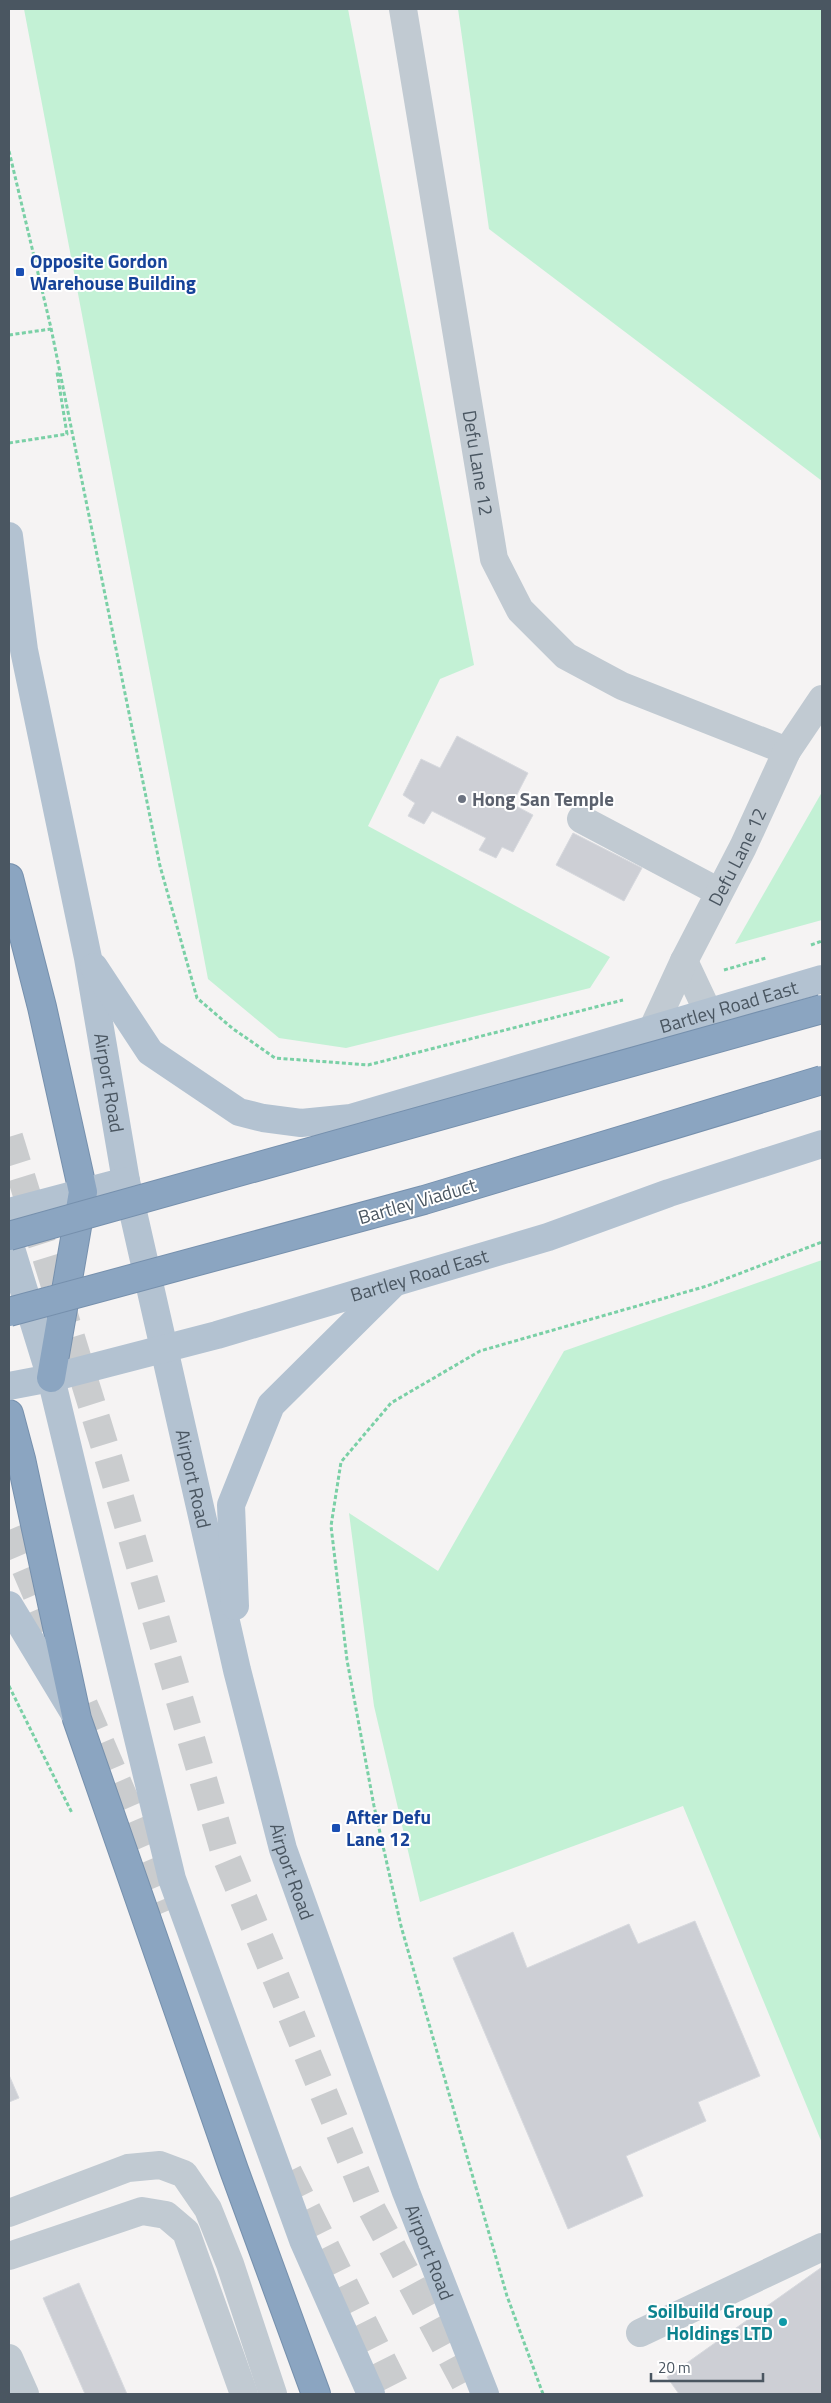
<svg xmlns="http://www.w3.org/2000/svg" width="831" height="2403" font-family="'Titillium Web',sans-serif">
	<rect width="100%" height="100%" fill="#f5f3f3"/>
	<path fill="#c3f1d5" d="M 24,9 L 348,9 L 474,665 L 440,679 L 368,826 L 610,957 L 590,988 L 346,1048 L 279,1038 L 208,979 Z
		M 458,9 L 822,9 L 822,481 L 489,229 Z
		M 822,792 L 822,920 L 735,944 Z
		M 822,1260 L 822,2143 L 683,1806 L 420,1902 L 374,1706 L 349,1513 L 438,1571 L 564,1351 Z"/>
	<path fill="#cdcfd5" stroke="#d7d9de" d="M 457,736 L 528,773 L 512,804 L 533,815 L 513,852 L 502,847 L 496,858 L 479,850 L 486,838 L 432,811 L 424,824 L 408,816 L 415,803 L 403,795 L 421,759 L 440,768 Z
		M 573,833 L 642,868 L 624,901 L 556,865 Z
		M 695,1921 L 760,2076 L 698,2102 L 706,2121 L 626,2156 L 643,2196 L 568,2229 L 453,1958 L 513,1932 L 527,1968 L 629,1924 L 638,1944 Z
		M 9,2075 L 19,2098 L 9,2102 Z
		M 822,2267 L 822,2394 L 679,2394 L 667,2377 Z
		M 79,2283 L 127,2394 L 85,2394 L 43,2298 Z"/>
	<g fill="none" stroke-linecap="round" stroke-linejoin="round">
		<path stroke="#caccce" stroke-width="28" stroke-dasharray="28 14" stroke-linecap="butt" d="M 9,1137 L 108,1457 L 225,1854 L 370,2206 L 471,2394
			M 9,1530 L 51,1628
			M 84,1705 L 172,1909
			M 288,2172 L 399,2394"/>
		<g stroke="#7690ad" stroke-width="30">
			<path id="highway" d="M 9,878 L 42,1007 L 83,1192 L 51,1378
				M 9,1414 L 21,1459 L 77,1719 L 234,2170 L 316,2394"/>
		</g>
		<path stroke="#7ad0a6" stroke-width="3" stroke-dasharray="4 2.5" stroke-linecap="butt" d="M 9,151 L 51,328 L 160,866 L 197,998 L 232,1028 L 275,1058 L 368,1065 L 623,1000
			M 9,335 L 51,329
			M 9,443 L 67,434 L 57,372
			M 811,945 L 822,941
			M 724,970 L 766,958
			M 9,1686 L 72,1813
			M 543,2394 L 507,2296 L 401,1926 L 374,1806 L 347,1660 L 331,1526 L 341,1462 L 391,1403 L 480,1351 L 707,1286 L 822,1242"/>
		<g stroke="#c1cad2" stroke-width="28">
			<path id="s1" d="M 403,9 L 494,559 L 520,610 L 566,656 L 622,686 L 787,751"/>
			<path d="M 581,819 L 719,892"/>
			<path d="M 684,961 L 708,1012"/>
			<path id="s2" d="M 653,1028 L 684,961 L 743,847 L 787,751 L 822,699"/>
			<path d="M 9,2213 L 128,2168 L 160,2165 L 184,2174 L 208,2209 L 230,2264 L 273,2394"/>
			<path d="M 9,2256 L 142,2211 L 166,2215 L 186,2232 L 244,2394"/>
			<path d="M 640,2333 L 822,2247"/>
			<path d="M 9,2358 L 25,2394"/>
		</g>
		<g stroke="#b3c2d1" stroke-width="28">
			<path id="s3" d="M 9,536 L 24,650 L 88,958 L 126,1181 L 237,1670 L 283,1849 L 406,2192 L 485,2394"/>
			<path id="s4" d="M 94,967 L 150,1052 L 239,1112 L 263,1118 L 301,1123 L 351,1118 L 822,979"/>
			<path d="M 9,1212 L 126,1181"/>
			<path d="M 9,1242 L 51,1378 L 172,1879 L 303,2240 L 371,2394"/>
			<path id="s5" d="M 9,1386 L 51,1378 L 217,1335 L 548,1237 L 669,1193 L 822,1144"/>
			<path d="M 9,1605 L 73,1711"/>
			<path d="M 235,1606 L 231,1505 L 271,1405 L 394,1283"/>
		</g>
		<use href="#highway" stroke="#8ba5c1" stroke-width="28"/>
		<g stroke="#7690ad" stroke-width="30" stroke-linecap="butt">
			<path id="highway-bridge" d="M 9,1236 L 822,1009
				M 9,1312 L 424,1200 L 822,1080"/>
		</g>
		<use href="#highway-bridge" stroke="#8ba5c1" stroke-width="28"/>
	</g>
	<g fill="#1a4fb4" stroke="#fff" stroke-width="2">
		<rect x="15" y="267" width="10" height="10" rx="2.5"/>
		<rect x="331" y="1823" width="10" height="10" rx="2.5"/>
	</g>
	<circle fill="#6b7280" stroke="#fff" stroke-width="2" cx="462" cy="799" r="5"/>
	<circle fill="#0f9aa8" stroke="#fff" stroke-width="2" cx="783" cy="2322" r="5"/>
	<g text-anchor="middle" stroke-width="4" stroke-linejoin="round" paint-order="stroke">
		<g font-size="19" font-weight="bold" fill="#164399" stroke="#fff" text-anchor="start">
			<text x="30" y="268">Opposite Gordon<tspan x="30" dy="22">Warehouse Building</tspan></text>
			<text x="346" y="1824">After Defu<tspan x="346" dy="22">Lane 12</tspan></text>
		</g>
		<g font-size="19" fill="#4a5661" stroke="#fff">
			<text dy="7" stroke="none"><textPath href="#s1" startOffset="460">Defu Lane 12</textPath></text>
			<text dy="7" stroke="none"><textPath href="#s2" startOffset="191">Defu Lane 12</textPath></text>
			<text dy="7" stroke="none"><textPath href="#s4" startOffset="716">Bartley Road East</textPath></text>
			<text dy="7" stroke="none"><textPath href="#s3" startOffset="556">Airport Road</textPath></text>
			<text transform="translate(417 1201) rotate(-16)" y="7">Bartley Viaduct</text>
			<text dy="7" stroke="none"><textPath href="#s5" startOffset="425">Bartley Road East</textPath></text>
			<text dy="7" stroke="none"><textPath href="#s3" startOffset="961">Airport Road</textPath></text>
			<text dy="7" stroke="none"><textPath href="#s3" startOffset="1366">Airport Road</textPath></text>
			<text dy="7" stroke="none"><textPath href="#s3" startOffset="1771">Airport Road</textPath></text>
		</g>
		<g font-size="19" font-weight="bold" fill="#5b616d" stroke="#fff" text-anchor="start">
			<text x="472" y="806">Hong San Temple</text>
		</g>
		<g font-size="19" font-weight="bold" fill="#0d838f" stroke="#fff" text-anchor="end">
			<text x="773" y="2318">Soilbuild Group<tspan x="773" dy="22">Holdings LTD</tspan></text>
		</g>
	</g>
	<rect width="831" height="2403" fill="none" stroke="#4a5661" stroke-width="20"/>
	<path d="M651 2373v8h112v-8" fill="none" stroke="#4a5661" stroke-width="2.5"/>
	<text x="658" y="2373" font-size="15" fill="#4a5661" stroke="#ffffff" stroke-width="4" paint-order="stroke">20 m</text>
</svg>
